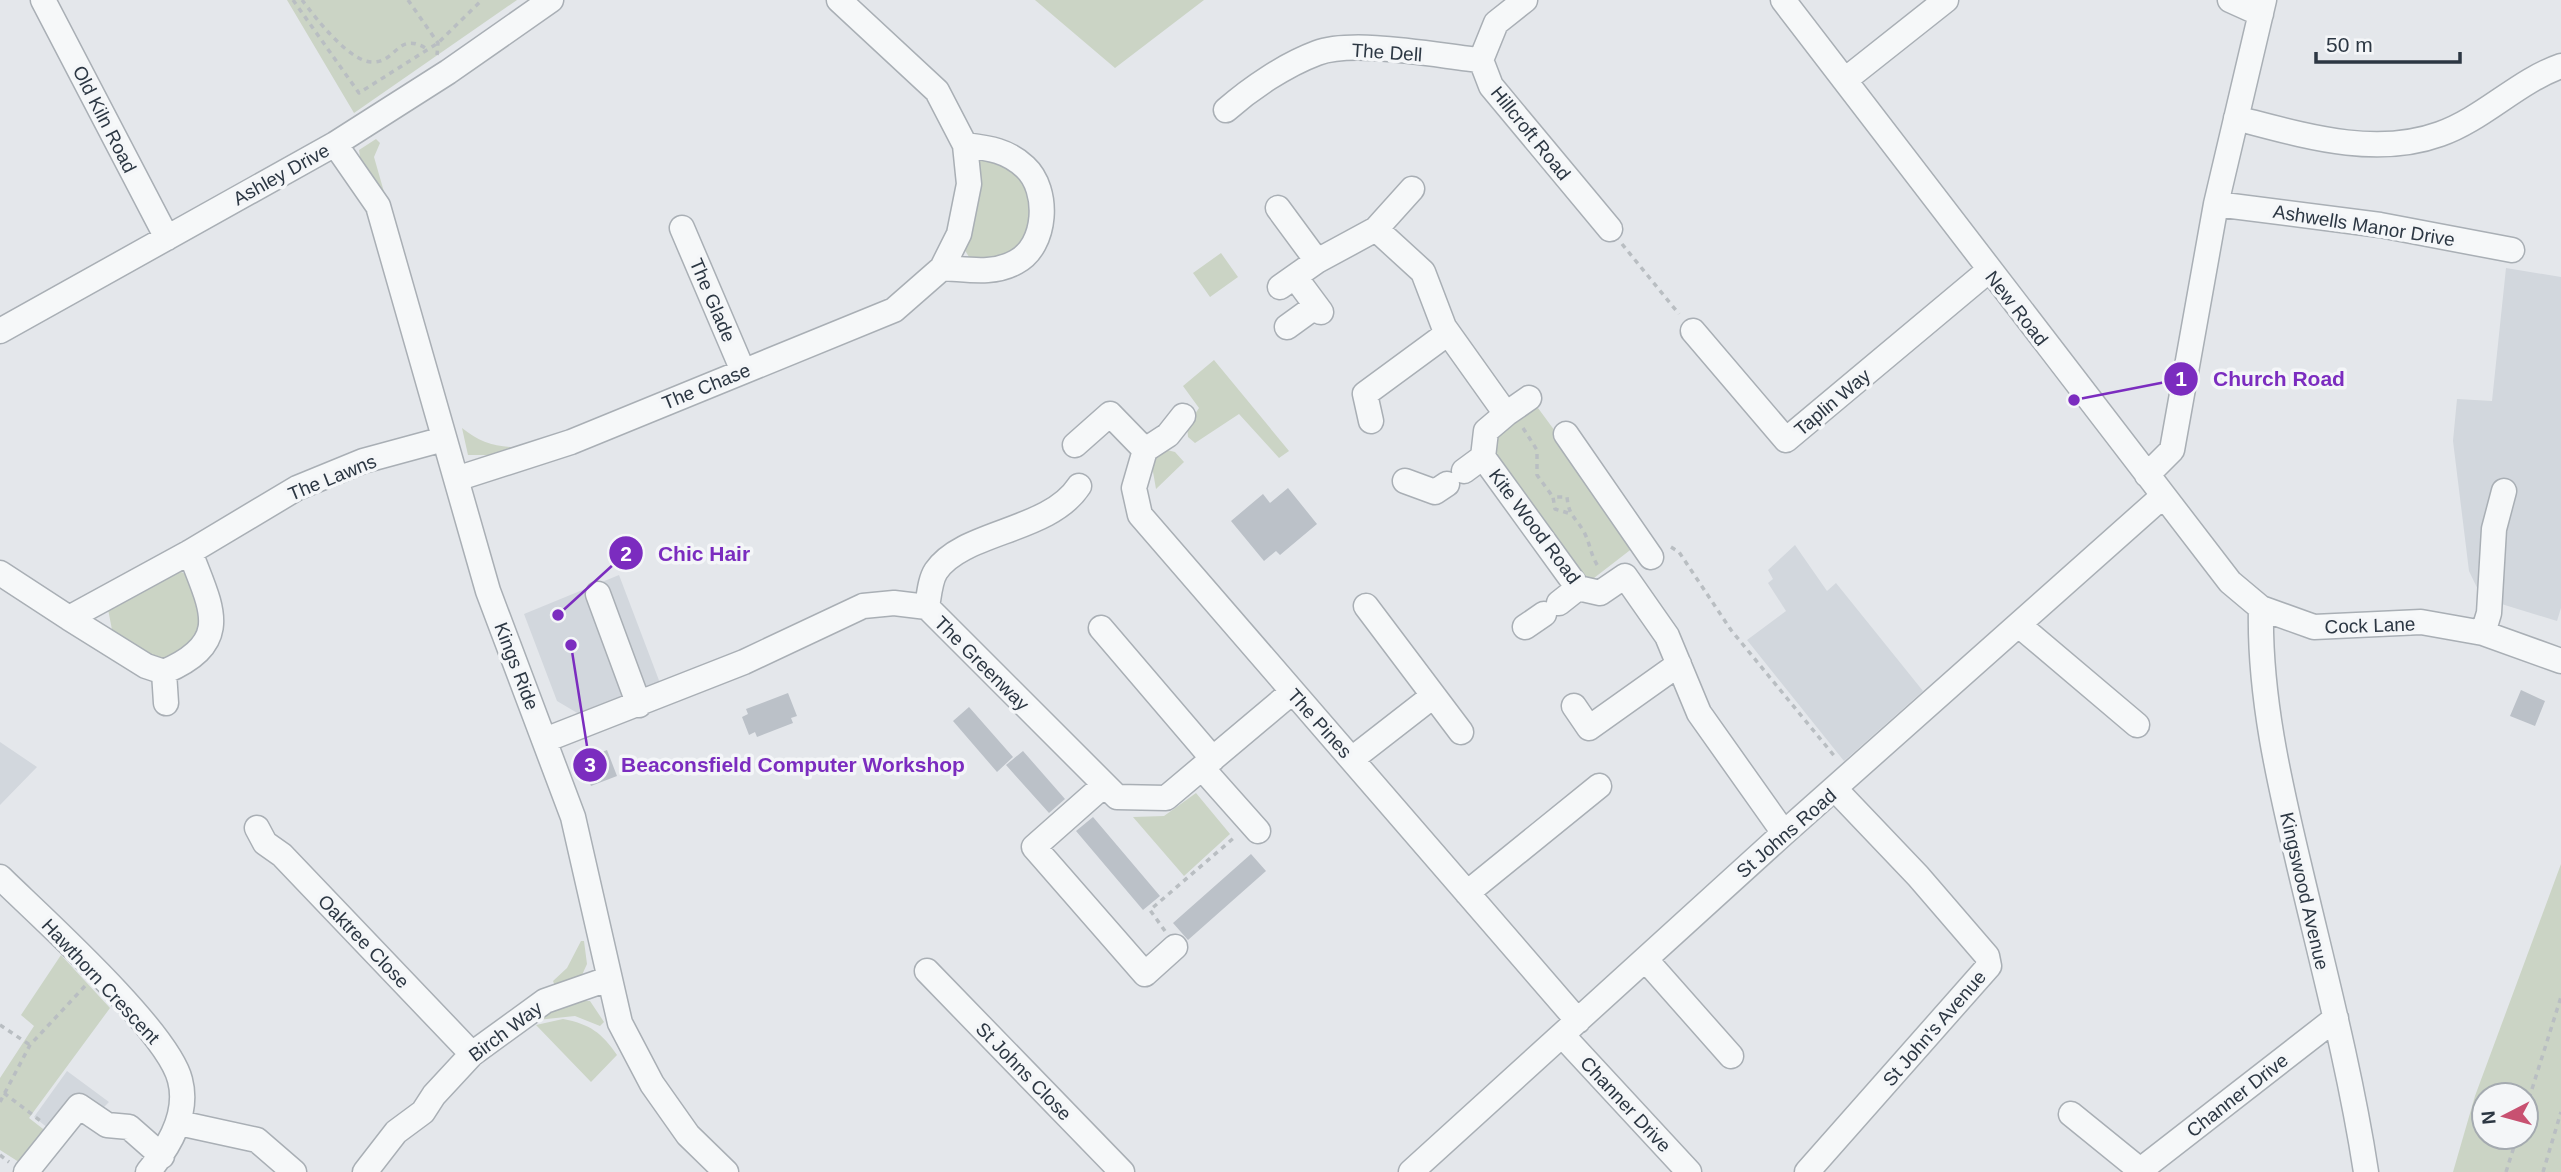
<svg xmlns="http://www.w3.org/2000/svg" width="2561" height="1172" font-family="Helvetica,sans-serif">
	<rect width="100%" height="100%" fill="#e4e7eb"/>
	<path fill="#d2d7dd" d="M 2506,268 L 2561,277 L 2561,608 L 2557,621 L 2482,598 L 2469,571 L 2453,441 L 2457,399 L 2492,401 Z
		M 1795,545 L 1827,591 L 1836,583 L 1923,691 L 1844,761 L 1747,640 L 1786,611 L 1768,583 L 1773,579 L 1768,570 Z
		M 619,575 L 660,683 L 579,714 L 557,701 L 524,614 Z
		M 0,742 L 37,767 L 0,805 Z
		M 67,1071 L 109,1102 L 103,1108 L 71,1115 L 58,1136 L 34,1117 Z"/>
	<path fill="#cbd4c5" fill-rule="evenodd" d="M 287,0 L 517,0 L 354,113 Z
		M 1035,0 L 1204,0 L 1115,68 Z
		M 376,139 L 380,143 L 374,157 L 386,199 L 361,165 L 359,150 Z
		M 988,154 L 1026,178 C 1029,205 1040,243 1005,257 C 996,261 982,260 972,262 L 963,247 L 974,170 L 979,160 Z
		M 1221,253 L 1238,277 L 1210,297 L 1193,273 Z
		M 1214,360 L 1289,451 L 1279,458 L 1239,414 L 1195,443 L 1188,437 L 1187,426 L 1199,408 L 1183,386 Z
		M 1530,405 L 1538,408 L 1638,544 L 1594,578 L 1585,579 L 1494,453 L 1497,431 Z
		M 462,428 C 478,441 492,446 512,447 L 491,455 L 468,455 Z
		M 1159,448 L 1175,452 L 1184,462 L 1156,489 L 1152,466 Z
		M 175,569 L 192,577 L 206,620 L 201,637 L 176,659 L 150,661 L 113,635 L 108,609 Z
		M 1196,793 L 1230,834 L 1184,876 L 1133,817 L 1164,816 Z
		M 2561,864 L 2561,1172 L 2453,1172 L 2475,1096 ZM 2526,1095 L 2526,1137 L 2484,1137 L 2484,1095 Z
		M 581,941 L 584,941 L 587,964 L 582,975 L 555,986 L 553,981 L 567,968 Z
		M 61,955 L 110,1008 L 29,1118 L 47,1132 L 22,1164 L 0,1150 L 0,1078 L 34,1026 L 21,1015 Z
		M 576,1001 L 590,1001 L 604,1022 L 600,1026 L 575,1016 L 537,1020 L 554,1008 Z
		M 563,1019 C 590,1024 602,1033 617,1055 L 591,1082 L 536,1025 Z"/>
	<path fill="#bbc1c8" d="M 1288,488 L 1317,524 L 1280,555 L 1276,551 L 1264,561 L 1231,521 L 1263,494 L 1270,503 Z
		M 2521,690 L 2545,701 L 2535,726 L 2510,716 Z
		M 788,693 L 797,716 L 791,718 L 793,723 L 757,737 L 755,732 L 749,735 L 742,717 L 748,714 L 746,709 Z
		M 969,707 L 1013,757 L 997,772 L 953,721 Z
		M 607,750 L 617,776 L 591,786 L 584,770 L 588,769 L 585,759 Z
		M 1023,751 L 1065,799 L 1049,813 L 1006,765 Z
		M 1093,817 L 1160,896 L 1143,910 L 1076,831 Z
		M 1251,854 L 1266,871 L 1188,940 L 1173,923 Z"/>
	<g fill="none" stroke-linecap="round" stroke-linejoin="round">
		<g stroke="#a9afb5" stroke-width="27">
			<path id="minor" d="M 43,0 L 167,238
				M 1525,0 L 1496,23 L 1481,60 L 1491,86 L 1610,229
				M 1783,0 L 2230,582 L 2261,608 L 2314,627 L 2421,622 L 2483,633 L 2561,661
				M 2230,0 L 2261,14
				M 1845,80 L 1946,0
				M 1226,110 C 1251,88 1285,65 1317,53 C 1354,39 1439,56 1481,60
				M 2236,118 C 2302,135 2374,158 2440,134 C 2483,119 2518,81 2561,66
				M 335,144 L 378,206 L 488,591 L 573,817 L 620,1023 L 652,1084 L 688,1135 L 726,1172
				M 2216,204 L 2380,225 L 2512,250
				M 1278,208 L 1317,261
				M 682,228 L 743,371
				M 1376,229 L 1412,189
				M 942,268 C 967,269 993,275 1016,262 C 1047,246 1050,190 1025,167 C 1007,150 988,148 965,145
				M 1295,277 L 1321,312
				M 1280,287 L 1317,261 L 1376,229 L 1423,272 L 1444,327 L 1506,414 L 1486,431 L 1483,457 L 1578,588 L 1600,593 L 1625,576 L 1667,636 L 1699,713 L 1784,833
				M 1287,327 L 1316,306
				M 0,331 L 335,144 L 448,72 L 551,0
				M 1693,331 L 1786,440 L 1988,271
				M 1506,414 L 1529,398
				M 1183,416 L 1168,435 L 1145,450 L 1134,488 L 1140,515 L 1578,1021
				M 1371,421 L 1365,394 L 1448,333
				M 1566,434 L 1651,557
				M 1075,445 L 1110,414 L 1145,450
				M 1464,471 L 1483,457
				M 2147,475 L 2172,450 L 2216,204 L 2264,0
				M 456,479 L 571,442 L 894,310 L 942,268 L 959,234 L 969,184 L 965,145 L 937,91 L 839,0
				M 1405,481 L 1435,492 L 1447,484
				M 0,573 L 69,618 L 190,552 L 297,488 L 363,461 L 444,439
				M 598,594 L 639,705
				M 1559,603 L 1578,588
				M 1366,606 L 1461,732
				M 927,607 C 929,596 930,580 936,571 C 963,531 1049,532 1079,486
				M 2261,608 C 2259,695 2279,781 2299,865 C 2323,967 2350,1068 2366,1172
				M 69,618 L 146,666 L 164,672 C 234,642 211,608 190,552
				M 2020,626 L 2137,725
				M 1525,627 L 1544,614
				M 1101,628 L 1213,759
				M 2483,633 L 2489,613 L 2494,529 L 2504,491
				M 164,672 L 166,703
				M 1574,706 L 1589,728 L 1679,664
				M 545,740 L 744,662 L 863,606 L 894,603 L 927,607 L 1117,797 L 1166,798 L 1292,692
				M 1352,759 L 1433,696
				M 1202,768 L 1258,831
				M 1103,786 L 1034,847 L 1145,974 L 1175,947
				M 257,828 L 265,843 L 282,855 L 472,1054
				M 0,877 C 41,917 168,1031 180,1080 C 189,1114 169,1147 148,1172
				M 1467,893 L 1599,786
				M 1646,960 L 1731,1056
				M 927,971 L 1122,1172
				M 1563,1036 L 1689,1172
				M 2071,1114 L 2140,1170
				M 179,1123 L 257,1140 L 294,1172
				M 26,1172 L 79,1106 L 107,1125 L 129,1127 L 162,1156
				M 365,1172 L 396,1132 L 423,1112 L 434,1095 L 472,1054 L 545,1001 L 608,979
				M 1411,1172 L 1784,833 L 2163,496
				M 1807,1172 L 1989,966 L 1987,956 L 1918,876 L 1836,790
				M 2138,1172 L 2336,1018"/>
		</g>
		<path stroke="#b9bec2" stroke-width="3.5" stroke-dasharray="5 5" stroke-linecap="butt" d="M 293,0 L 359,93 L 438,43 L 482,0
			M 302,0 C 315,17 351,65 375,62 C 397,60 399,31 427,49
			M 408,0 L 438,43 L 437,55
			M 1622,244 L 1679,314
			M 1523,428 L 1537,450 L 1537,475 L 1553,497
			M 1568,513 L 1555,509 L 1553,497 L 1567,497 C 1569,517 1575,516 1584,532 C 1591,545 1590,556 1600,569
			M 1671,547 L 1679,552 L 1731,630 L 1836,758
			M 1165,931 L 1150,910 L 1236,836
			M 0,1025 L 30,1045
			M 4,1093 L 42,1122
			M 0,1102 L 30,1045 L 85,986
			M 2526,1108 L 2561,997
			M 0,1155 L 9,1162
			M 2506,1172 L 2517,1137
			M 2543,1172 L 2561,1112"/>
		<use href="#minor" stroke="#f6f8f9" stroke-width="24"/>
	</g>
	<g text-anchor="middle" stroke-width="7" stroke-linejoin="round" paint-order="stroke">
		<g font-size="19" fill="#2c3743" stroke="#f4f6f8">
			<text transform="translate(1387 52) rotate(4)" y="7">The Dell</text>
			<text transform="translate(105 119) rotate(63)" y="7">Old Kiln Road</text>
			<text transform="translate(1531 133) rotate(51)" y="7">Hillcroft Road</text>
			<text transform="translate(281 174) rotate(-29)" y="7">Ashley Drive</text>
			<text transform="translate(2364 225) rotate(9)" y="7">Ashwells Manor Drive</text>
			<text transform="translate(713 300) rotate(67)" y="7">The Glade</text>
			<text transform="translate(2017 308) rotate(52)" y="7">New Road</text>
			<text transform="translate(706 386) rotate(-22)" y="7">The Chase</text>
			<text transform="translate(1832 402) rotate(-40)" y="7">Taplin Way</text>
			<text transform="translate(332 477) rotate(-22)" y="7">The Lawns</text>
			<text transform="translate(1535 526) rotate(53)" y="7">Kite Wood Road</text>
			<text transform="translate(2370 625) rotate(-2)" y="7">Cock Lane</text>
			<text transform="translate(982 663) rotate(45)" y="7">The Greenway</text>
			<text transform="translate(517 666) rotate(69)" y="7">Kings Ride</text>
			<text transform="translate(1320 723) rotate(48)" y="7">The Pines</text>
			<text transform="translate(1786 833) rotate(-41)" y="7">St Johns Road</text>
			<text transform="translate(2305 891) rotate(77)" y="7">Kingswood Avenue</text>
			<text transform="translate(364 941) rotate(46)" y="7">Oaktree Close</text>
			<text transform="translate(101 981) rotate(47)" y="7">Hawthorn Crescent</text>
			<text transform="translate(1934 1028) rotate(-49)" y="7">St John's Avenue</text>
			<text transform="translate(505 1031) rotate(-37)" y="7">Birch Way</text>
			<text transform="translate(1024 1071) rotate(46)" y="7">St Johns Close</text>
			<text transform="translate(2237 1095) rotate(-38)" y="7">Channer Drive</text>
			<text transform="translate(1626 1104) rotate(47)" y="7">Channer Drive</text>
		</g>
	</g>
	<path fill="none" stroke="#7b2cbf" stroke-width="2.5" d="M2074 400L2181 379M558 615L626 553M571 645L590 765"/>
	<g fill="#7b2cbf" stroke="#f4f6f8" stroke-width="2.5">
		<circle cx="2074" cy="400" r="7"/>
		<circle cx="558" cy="615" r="7"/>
		<circle cx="571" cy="645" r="7"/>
		<circle cx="2181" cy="379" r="18"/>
		<circle cx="626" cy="553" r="18"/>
		<circle cx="590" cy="765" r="18"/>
	</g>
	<g font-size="21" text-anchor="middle" font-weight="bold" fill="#fff">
		<text x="2181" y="386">1</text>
		<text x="626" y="561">2</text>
		<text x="590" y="772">3</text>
	</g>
	<g font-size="21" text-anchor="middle" font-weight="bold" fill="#7b2cbf" stroke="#f4f6f8" stroke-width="7" stroke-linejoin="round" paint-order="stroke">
		<text x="2279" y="386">Church Road</text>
		<text x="704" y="561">Chic Hair</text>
		<text x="793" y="772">Beaconsfield Computer Workshop</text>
	</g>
	<g transform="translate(2505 1116) rotate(264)"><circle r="33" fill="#f4f6f8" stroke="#a4aab0" stroke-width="2"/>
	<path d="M0-5L12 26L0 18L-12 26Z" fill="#c85171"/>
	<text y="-10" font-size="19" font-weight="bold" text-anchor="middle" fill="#2c3743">N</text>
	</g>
	<path d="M2316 52v10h144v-10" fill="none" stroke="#2c3743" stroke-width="3.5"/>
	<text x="2326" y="52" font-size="21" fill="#2c3743" stroke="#f4f6f8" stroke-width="5" paint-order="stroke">50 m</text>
</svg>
